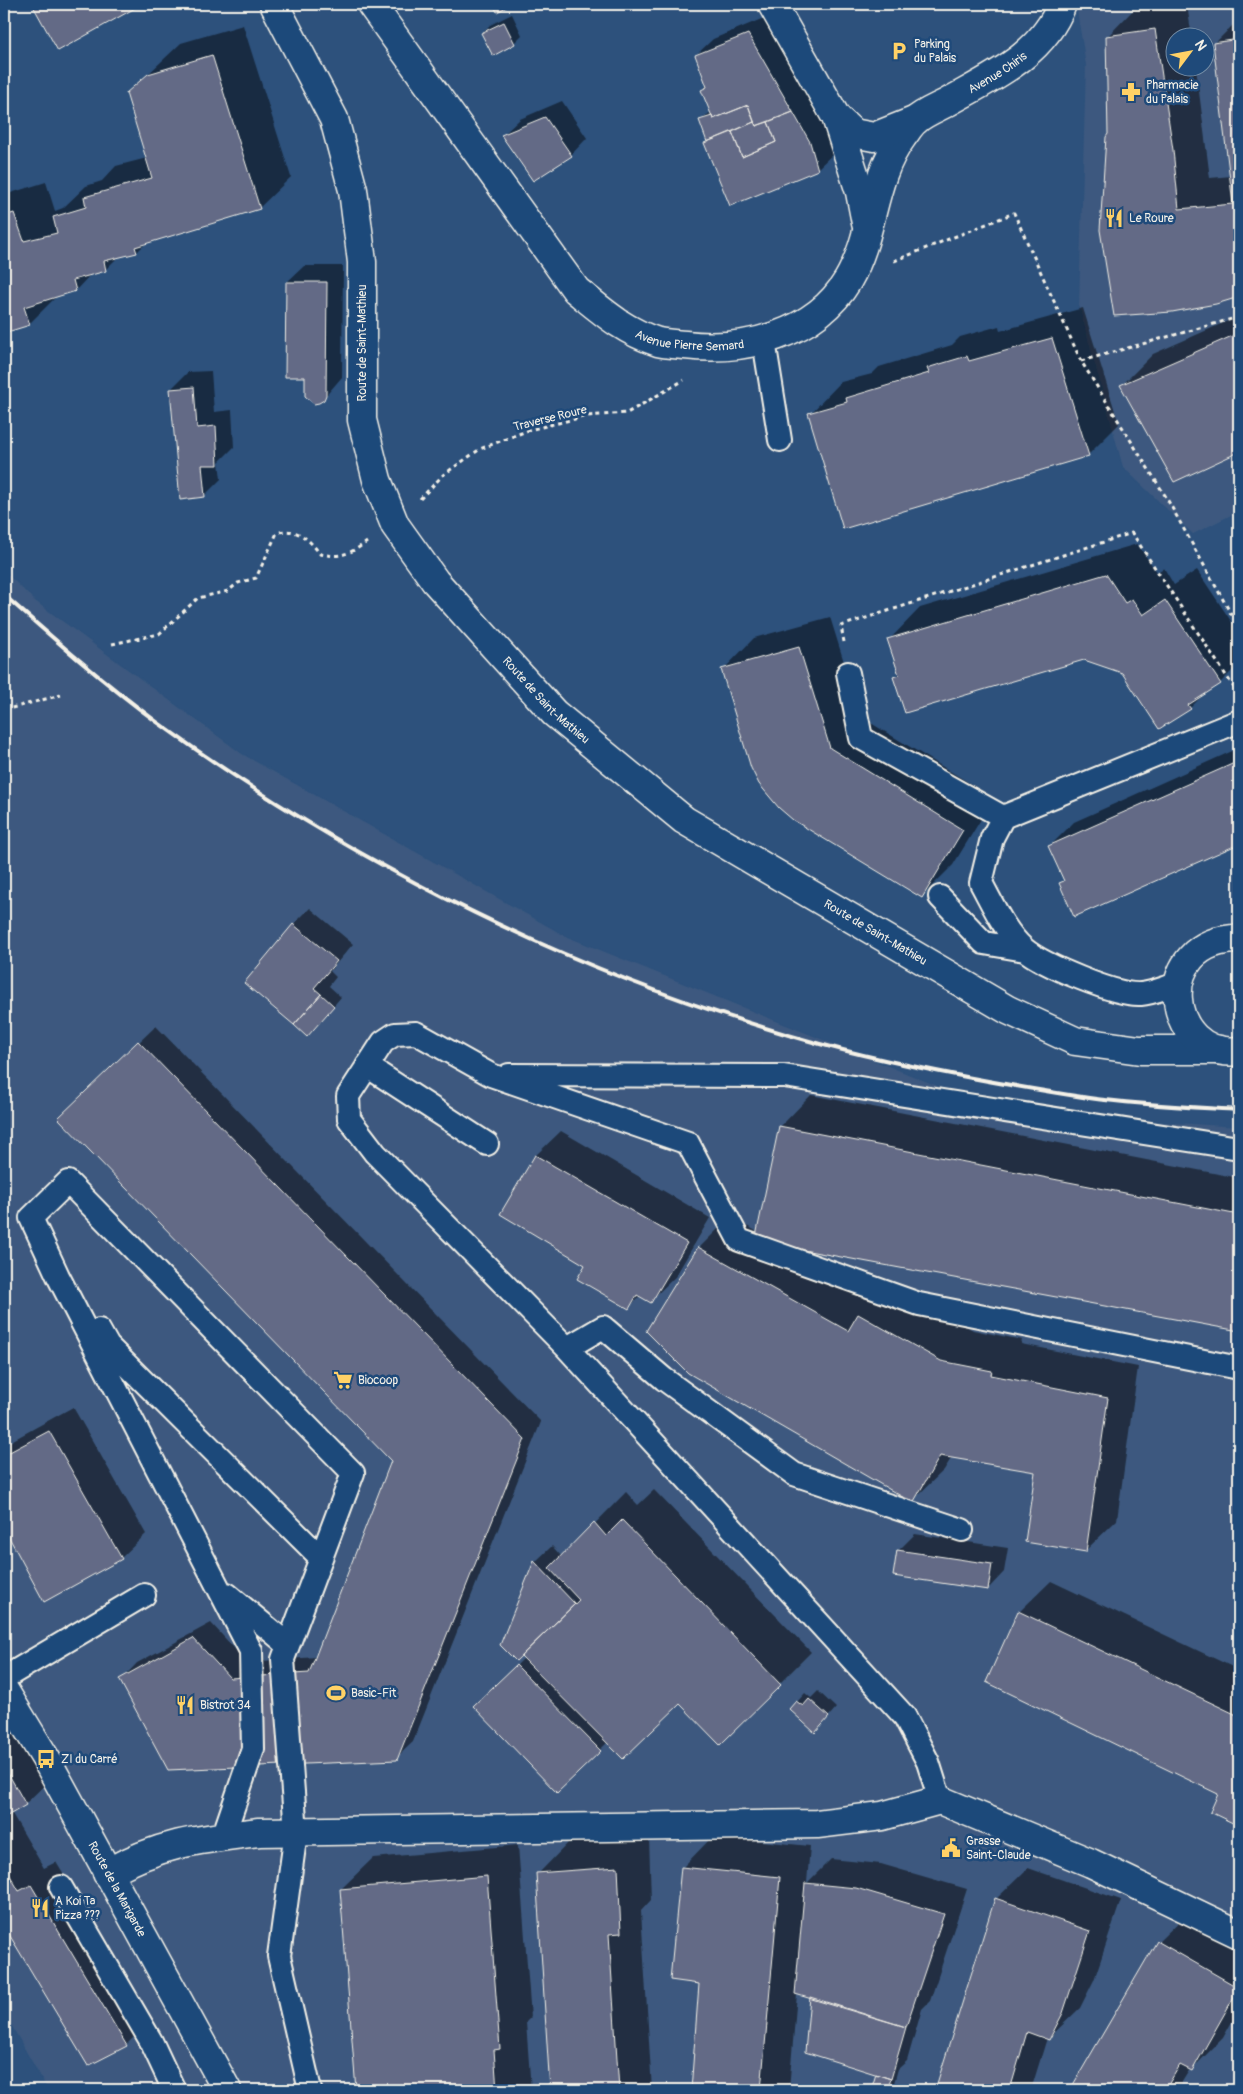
<svg xmlns="http://www.w3.org/2000/svg" width="1243" height="2094" font-family="Pangolin,sans-serif">
	<rect width="100%" height="100%" fill="#2d517c"/>
	<filter id="ink" filterUnits="userSpaceOnUse"><feTurbulence type="fractalNoise" baseFrequency=".02" numOctaves="2"/><feDisplacementMap in="SourceGraphic" scale="10" xChannelSelector="R" yChannelSelector="G"/><feConvolveMatrix kernelMatrix="1 2 1 2 8 2 1 2 1" color-interpolation-filters="sRGB"/></filter>
	<g filter="url(#ink)">
		<path fill="#3d597f" fill-rule="evenodd" d="M 1076,4 L 1239,4 L 1239,511 L 1193,534 L 1123,467 L 1079,306 L 1086,65 ZM 1176,38 L 1206,38 L 1206,68 L 1176,68 Z
			M 4,571 L 35,601 L 242,754 L 565,936 L 1002,1112 L 1239,1127 L 1239,2090 L 48,2090 L 4,2012 Z"/>
		<path fill="#0007" d="M 34,4 L 139,4 L 59,49 Z
			M 1149,4 L 1187,4 L 1192,38 L 1176,38 L 1176,68 L 1196,68 L 1210,178 L 1231,176 L 1214,44 L 1239,19 L 1239,296 L 1216,303 L 1109,135 L 1107,37 L 1138,5 Z
			M 512,14 L 522,35 L 514,43 L 482,33 L 490,25 Z
			M 764,18 L 830,135 L 834,153 L 817,169 L 705,143 L 708,140 L 700,121 L 712,111 L 702,90 L 707,85 L 696,55 L 713,39 Z
			M 243,25 L 291,177 L 259,208 L 147,242 L 137,252 L 119,256 L 105,270 L 91,274 L 76,290 L 58,295 L 29,324 L 4,332 L 4,195 L 46,182 L 55,211 L 63,208 L 86,186 L 102,181 L 116,166 L 147,158 L 127,94 L 181,43 Z
			M 562,101 L 587,138 L 571,155 L 503,135 L 520,119 Z
			M 304,266 L 343,266 L 342,377 L 323,399 L 307,376 L 287,282 Z
			M 1083,308 L 1119,424 L 1088,455 L 810,414 L 841,382 L 872,374 L 879,367 L 952,345 L 960,337 L 999,326 L 1000,331 Z
			M 1239,316 L 1239,450 L 1175,481 L 1122,385 L 1153,354 Z
			M 211,371 L 214,412 L 232,410 L 234,447 L 219,462 L 221,479 L 204,496 L 171,389 L 188,372 Z
			M 1137,544 L 1157,572 L 1164,568 L 1174,585 L 1197,570 L 1239,633 L 1239,664 L 1220,683 L 1205,693 L 1190,708 L 1160,727 L 1123,672 L 1084,658 L 894,678 L 899,673 L 889,640 L 920,608 Z
			M 830,617 L 861,717 L 994,798 L 953,865 L 922,896 L 780,808 L 768,795 L 753,768 L 723,670 L 754,638 Z
			M 1239,748 L 1239,842 L 1075,915 L 1061,883 L 1065,879 L 1050,846 L 1074,822 Z
			M 310,908 L 353,944 L 330,971 L 336,977 L 329,986 L 341,997 L 315,1028 L 245,983 L 294,924 Z
			M 156,1026 L 541,1422 L 413,1742 L 396,1758 L 121,1680 L 137,1663 L 211,1623 L 247,1662 L 316,1657 L 392,1461 L 76,1102 Z
			M 811,1095 L 1239,1178 L 1239,1329 L 782,1245 L 890,1283 L 973,1330 L 1022,1340 L 1021,1344 L 1138,1367 L 1117,1520 L 1085,1551 L 1036,1471 L 952,1457 L 944,1470 L 912,1501 L 699,1248 L 730,1217 L 758,1232 L 780,1127 Z
			M 561,1131 L 710,1218 L 675,1277 L 650,1301 L 640,1296 L 629,1307 L 587,1265 L 502,1214 L 536,1155 Z
			M 73,1407 L 146,1534 L 121,1558 L 44,1600 L 4,1526 L 4,1445 Z
			M 654,1490 L 811,1652 L 720,1743 L 680,1703 L 608,1742 L 557,1791 L 500,1682 L 524,1658 L 502,1644 L 535,1562 L 552,1546 L 562,1557 L 626,1492 L 638,1505 Z
			M 915,1534 L 1008,1548 L 1004,1572 L 988,1589 L 898,1551 Z
			M 1051,1581 L 1239,1670 L 1239,1824 L 1211,1812 L 1219,1793 L 1019,1612 Z
			M 818,1691 L 836,1708 L 823,1723 L 797,1702 L 805,1693 L 811,1698 Z
			M 4,1698 L 50,1780 L 25,1804 L 11,1812 L 44,1868 L 56,1862 L 151,2020 L 126,2045 L 88,2065 L 4,1924 Z
			M 649,1836 L 651,1900 L 641,1911 L 652,2090 L 552,2090 L 538,1874 L 569,1842 Z
			M 713,1836 L 810,1846 L 807,1883 L 831,1859 L 881,1864 L 967,1889 L 930,2001 L 922,2009 L 907,2061 L 898,2069 L 892,2090 L 872,2090 L 878,2073 L 811,1998 L 797,1994 L 789,2090 L 692,2090 L 700,1983 L 682,1868 Z
			M 518,1845 L 531,2017 L 526,2022 L 531,2090 L 357,2090 L 341,1889 L 373,1858 Z
			M 1028,1868 L 1121,1900 L 1094,1980 L 1080,2008 L 1048,2039 L 1047,2038 L 1031,2090 L 937,2090 L 996,1899 Z
			M 1190,1911 L 1239,1939 L 1239,2009 L 1223,2038 L 1191,2070 L 1190,2069 L 1177,2090 L 1071,2090 L 1158,1942 Z"/>
		<path fill="#636b86" stroke="#f4f1e8" d="M 32,4 L 135,4 L 137,7 L 58,51 Z
			M 493,4 L 512,4 L 497,12 Z
			M 504,22 L 515,44 L 493,56 L 481,33 Z
			M 1155,29 L 1173,150 L 1179,209 L 1233,204 L 1213,43 L 1239,39 L 1239,297 L 1216,304 L 1172,312 L 1114,316 L 1100,230 L 1106,137 L 1108,134 L 1106,36 Z
			M 748,34 L 793,112 L 756,126 L 748,105 L 713,119 L 701,90 L 707,87 L 695,55 Z
			M 212,55 L 260,209 L 135,247 L 137,253 L 104,261 L 106,271 L 73,280 L 76,291 L 24,307 L 30,325 L 4,333 L 4,216 L 14,213 L 24,241 L 57,233 L 53,217 L 86,207 L 84,197 L 152,178 L 126,93 L 148,74 Z
			M 748,105 L 754,122 L 707,142 L 699,120 L 712,116 L 713,119 Z
			M 793,112 L 810,142 L 818,170 L 730,206 L 704,143 L 732,132 L 742,157 L 776,142 L 768,122 Z
			M 545,117 L 572,156 L 533,181 L 501,135 Z
			M 754,122 L 756,126 L 768,122 L 776,142 L 742,157 L 732,132 Z
			M 286,282 L 327,282 L 326,395 L 324,400 L 319,403 L 314,404 L 305,396 L 305,377 L 285,377 Z
			M 1239,333 L 1239,452 L 1174,482 L 1120,385 Z
			M 1052,338 L 1089,456 L 843,529 L 808,413 L 847,402 L 846,398 L 929,373 L 927,368 L 967,356 L 969,361 Z
			M 194,387 L 197,428 L 216,426 L 218,465 L 202,465 L 205,497 L 180,500 L 170,389 Z
			M 1106,574 L 1125,603 L 1132,599 L 1143,615 L 1165,600 L 1221,684 L 1188,705 L 1191,709 L 1159,729 L 1122,673 L 1084,660 L 905,713 L 893,677 L 899,675 L 887,639 Z
			M 799,647 L 830,748 L 963,830 L 922,898 L 793,820 L 779,808 L 759,784 L 751,768 L 721,669 Z
			M 1239,761 L 1239,844 L 1074,917 L 1059,883 L 1064,881 L 1048,846 Z
			M 293,924 L 337,961 L 314,988 L 321,994 L 294,1025 L 244,983 Z
			M 321,994 L 334,1006 L 307,1037 L 294,1025 Z
			M 138,1041 L 525,1439 L 397,1760 L 168,1770 L 119,1679 L 193,1638 L 230,1678 L 309,1673 L 391,1461 L 58,1118 Z
			M 779,1126 L 1239,1215 L 1239,1331 L 755,1241 Z
			M 535,1155 L 687,1243 L 651,1303 L 637,1295 L 629,1309 L 577,1279 L 585,1265 L 500,1214 Z
			M 698,1247 L 848,1331 L 858,1314 L 941,1361 L 992,1371 L 991,1375 L 1108,1398 L 1086,1552 L 1025,1542 L 1035,1472 L 940,1456 L 913,1503 L 688,1373 L 646,1331 Z
			M 49,1431 L 122,1559 L 44,1602 L 4,1528 L 4,1455 Z
			M 622,1520 L 781,1685 L 720,1745 L 680,1704 L 623,1759 L 521,1656 L 579,1600 L 549,1568 L 594,1522 L 606,1536 Z
			M 897,1550 L 992,1564 L 988,1590 L 893,1576 Z
			M 534,1561 L 575,1604 L 516,1661 L 500,1645 Z
			M 1018,1611 L 1239,1716 L 1239,1826 L 1210,1812 L 1218,1794 L 986,1682 Z
			M 516,1665 L 601,1751 L 557,1793 L 473,1706 Z
			M 809,1699 L 829,1717 L 815,1733 L 789,1709 L 796,1701 L 803,1706 Z
			M 4,1766 L 26,1805 L 4,1818 Z
			M 4,1865 L 19,1891 L 31,1885 L 127,2046 L 88,2066 L 4,1926 Z
			M 618,1867 L 621,1933 L 609,1934 L 619,2090 L 550,2090 L 536,1873 Z
			M 681,1867 L 780,1877 L 761,2090 L 691,2090 L 699,1984 L 670,1980 Z
			M 487,1876 L 500,2049 L 494,2050 L 497,2090 L 356,2090 L 340,1889 Z
			M 805,1883 L 856,1888 L 944,1914 L 906,2027 L 795,1994 Z
			M 995,1898 L 1090,1931 L 1063,2013 L 1049,2040 L 1027,2032 L 1010,2090 L 935,2090 Z
			M 1157,1941 L 1239,1988 L 1192,2071 L 1180,2065 L 1165,2090 L 1070,2090 Z
			M 810,1997 L 906,2027 L 891,2079 L 805,2052 Z
			M 876,2074 L 891,2079 L 887,2090 L 871,2090 Z"/>
		<g fill="none" stroke-linecap="round" stroke-linejoin="round">
			<g stroke="#f4f1e8" stroke-width="26">
				<path id="service" d="M 764,341 L 780,440
					M 848,673 L 861,738 L 1003,817
					M 940,897 L 984,943 L 1025,950
					M 1178,984 C 1166,987 1153,993 1141,994 C 1117,996 1043,965 1024,949 C 1005,932 993,905 981,883 L 992,838 L 1003,817 L 1239,721
					M 367,1066 L 487,1144
					M 509,1075 L 784,1076 L 1239,1148
					M 99,1330 L 108,1346 L 321,1558
					M 567,1348 L 603,1327 L 664,1379 L 794,1474 L 962,1530
					M 227,1594 L 288,1645
					M 4,1678 L 144,1595
					M 940,1800 L 928,1762 L 905,1717 L 567,1348 L 375,1153 L 349,1119 L 348,1096 L 383,1042 L 395,1034 L 416,1033 L 491,1075 L 688,1143 L 739,1240 L 919,1304 L 1239,1368
					M 223,1837 L 253,1749 L 251,1651 L 58,1276 L 31,1218 L 68,1182 L 353,1473 L 283,1659 L 296,1832 L 279,1956 L 310,2090
					M 61,1887 L 151,2041 L 174,2090"/>
			</g>
			<g stroke="#f4f1e8" stroke-width="31">
				<path id="minor" d="M 107,1873 C 160,1843 200,1839 259,1832 L 817,1824 L 882,1816 L 940,1800 L 1091,1863 L 1239,1934"/>
			</g>
			<g stroke="#f4f1e8" stroke-width="31">
				<g id="tertiary">
					<path id="s1" d="M 274,4 L 334,119 L 353,190 L 362,262 L 362,420 L 377,480 L 395,525 L 435,581 L 554,713 L 684,820 L 1008,1010 L 1075,1041 L 1140,1050 L 1220,1050"/>
					<path d="M 1239,939 C 1150,939 1165,1060 1239,1051"/>
				</g>
			</g>
			<g stroke="#f4f1e8" stroke-width="31">
				<g id="secondary">
					<path id="s2" d="M 371,4 L 576,290 C 603,312 624,331 658,342 C 667,344 676,344 685,345 C 744,352 815,335 848,280 C 875,234 870,180 903,136 C 907,131 910,125 915,121 C 923,113 937,108 948,102 C 992,77 1043,55 1062,4"/>
					<path d="M 772,4 L 836,117 L 860,192 L 866,223"/>
					<path d="M 836,117 L 853,133 L 874,137 L 914,121"/>
					<path id="s3" d="M 4,1690 L 46,1759 L 227,2090"/>
				</g>
			</g>
			<path stroke="#f4f1e8" stroke-width="3" stroke-dasharray="4 4" stroke-linecap="butt" d="M 894,261 L 1014,213 L 1081,361
				M 1239,317 L 1081,361 L 1166,497 L 1231,614 L 1239,622
				M 420,499 L 443,475 L 480,449 L 529,430 L 587,416 L 627,413 L 684,380
				M 844,642 L 841,626 L 1132,533 L 1235,689
				M 112,644 L 159,634 L 198,598 L 228,591 L 238,583 L 256,578 L 277,533 C 296,526 310,540 320,554 C 342,558 349,554 367,542
				M 4,710 L 61,695"/>
			<use href="#service" stroke="#1f4a7a" stroke-width="22"/>
			<use href="#minor" stroke="#1f4a7a" stroke-width="28"/>
			<use href="#tertiary" stroke="#1f4a7a" stroke-width="28"/>
			<use href="#secondary" stroke="#1f4a7a" stroke-width="28"/>
			<path stroke="#f4f1e8" stroke-width="4" d="M 4,595 C 54,639 104,683 157,722 C 357,867 582,978 820,1044 C 908,1068 999,1084 1089,1098 C 1139,1105 1189,1107 1239,1110"/>
		</g>
	</g>
	<defs>
		<g id="parking-bare" transform="scale(1.5)"><path d="M-3.5-5.5H1a3.5 3.5 0 0 1 0 7H-1V5.5H-3.5ZM-1-3.4V-.6H.8a1.4 1.4 0 0 0 0-2.8Z" fill="#ffd166" stroke="#1f4a7a" stroke-width="2.5" paint-order="stroke"/></g>
		<g id="pharmacy-bare" transform="scale(1.5)"><path d="M-2-6h4v4h4v4h-4v4h-4v-4h-4v-4h4Z" fill="#ffd166" stroke="#1f4a7a" stroke-width="2.5" paint-order="stroke"/></g>
		<g id="restaurant-bare" transform="scale(1.5)"><path d="M-5-6h1v4h1v-4h1v4h1v-4h1v5L-1.5 .5V6h-2V.5L-5-1ZM5-6V6H3V1.5H1.5Q1.5-4 5-6Z" fill="#ffd166" stroke="#1f4a7a" stroke-width="2.5" paint-order="stroke"/></g>
		<g id="supermarket-bare" transform="scale(1.5)"><path d="M-6-5.5h2.5l.6 2H6L4.5 2H-2.5L-4.4-4H-6ZM-1.5 3.2a1.3 1.3 0 1 0 .1 0ZM3 3.2a1.3 1.3 0 1 0 .1 0Z" fill="#ffd166" stroke="#1f4a7a" stroke-width="2.5" paint-order="stroke"/></g>
		<g id="stadium-bare" transform="scale(1.5)"><path d="M0-5a6.5 5 0 1 0 0 10a6.5 5 0 1 0 0-10ZM-3.5-1.8h7v3.6h-7Z" fill="#ffd166" stroke="#1f4a7a" stroke-width="2.5" paint-order="stroke"/></g>
		<g id="bus-bare" transform="scale(1.5)"><path d="M-5-6H5V4H4V6H2V4H-2V6H-4V4H-5ZM-3.5-4V0h7V-4ZM-3.5 1.2v1.5H-2V1.2ZM2 1.2v1.5H3.5V1.2Z" fill="#ffd166" stroke="#1f4a7a" stroke-width="2.5" paint-order="stroke"/></g>
		<g id="civic-bare" transform="scale(1.5)"><path d="M-.6-6.5H3V-4.5H.6V-3L4-1V1h2V6H-6V1h2V-1L-.6-3ZM-1.2 2.5V6h2.4V2.5Z" fill="#ffd166" stroke="#1f4a7a" stroke-width="2.5" paint-order="stroke"/></g>
	</defs>
	<g fill-rule="evenodd">
		<use href="#parking-bare" x="899" y="51"/>
		<use href="#pharmacy-bare" x="1131" y="92"/>
		<use href="#restaurant-bare" x="1114" y="218"/>
		<use href="#supermarket-bare" x="343" y="1380"/>
		<use href="#stadium-bare" x="336" y="1693"/>
		<use href="#restaurant-bare" x="185" y="1705"/>
		<use href="#bus-bare" x="46" y="1759"/>
		<use href="#civic-bare" x="951" y="1848"/>
		<use href="#restaurant-bare" x="40" y="1908"/>
	</g>
	<g text-anchor="middle" stroke-width="5" stroke-linejoin="round" paint-order="stroke">
		<g font-size="12" fill="#f4f1e8" stroke="#1f4a7a" text-anchor="start">
			<text x="914" y="48">Parking<tspan x="914" dy="14">du Palais</tspan></text>
			<text x="1146" y="89">Pharmacie<tspan x="1146" dy="14">du Palais</tspan></text>
			<text x="1129" y="222">Le Roure</text>
			<text x="358" y="1384">Biocoop</text>
			<text x="351" y="1697">Basic-Fit</text>
			<text x="200" y="1709">Bistrot 34</text>
			<text x="61" y="1763">ZI du Carré</text>
			<text x="966" y="1845">Grasse<tspan x="966" dy="14">Saint-Claude</tspan></text>
			<text x="55" y="1905">A Koi Ta<tspan x="55" dy="14">Pizza ???</tspan></text>
		</g>
		<g font-size="12" fill="#f4f1e8" stroke="#1f4a7a">
			<text dy="4" stroke="none"><textPath href="#s2" startOffset="932">Avenue Chiris</textPath></text>
			<text dy="4" stroke="none"><textPath href="#s2" startOffset="481">Avenue Pierre Semard</textPath></text>
			<text transform="translate(362 343) rotate(-90)" y="4">Route de Saint-Mathieu</text>
			<text transform="translate(550 418) rotate(-14)" y="4">Traverse Roure</text>
			<text dy="4" stroke="none"><textPath href="#s1" startOffset="776">Route de Saint-Mathieu</textPath></text>
			<text dy="4" stroke="none"><textPath href="#s1" startOffset="1181">Route de Saint-Mathieu</textPath></text>
			<text dy="4" stroke="none"><textPath href="#s3" startOffset="229">Route de la Marigarde</textPath></text>
		</g>
	</g>
	<rect width="1243" height="2094" fill="none" stroke="#1f4a7a" stroke-width="20"/>
	<rect x="10" y="10" width="1223" height="2074" fill="none" stroke="#f4f1e8" stroke-width="2" filter="url(#ink)"/>
	<g transform="translate(1190 52) rotate(58)"><circle r="24" fill="#1f4a7a" stroke="#748da6"/>
	<path d="M0-4L9 19L0 12L-9 19Z" fill="#ffd166"/>
	<text y="-8" font-size="14" font-weight="bold" text-anchor="middle" fill="#f4f1e8">N</text>
	</g>
</svg>
